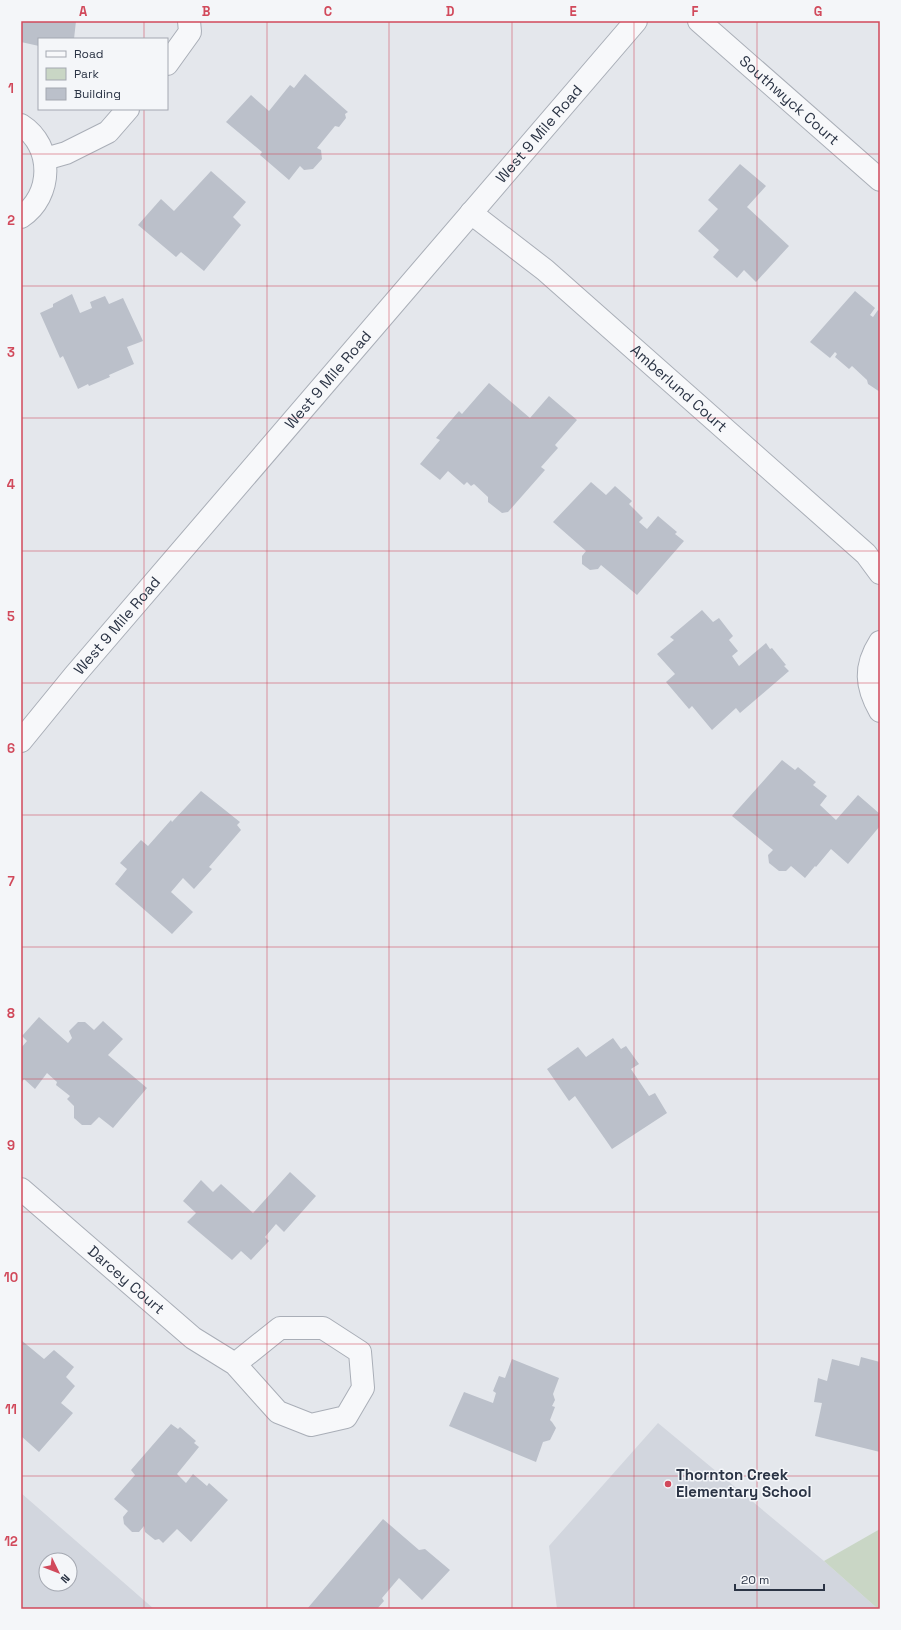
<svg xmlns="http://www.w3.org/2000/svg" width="901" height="1630" font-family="'Space Grotesk',sans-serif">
	<rect width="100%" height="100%" fill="#e4e7ec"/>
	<path fill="#d2d6de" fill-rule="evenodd" d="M 658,1423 L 824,1561 L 878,1609 L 557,1609 L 549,1546 Z
		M 21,1493 L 154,1609 L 21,1609 ZM 46,1560 L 70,1560 L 70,1584 L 46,1584 Z"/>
	<path fill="#c9d6c5" d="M 880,1529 L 880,1609 L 878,1609 L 824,1561 Z"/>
	<path fill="#bbc0ca" d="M 21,21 L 76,21 L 74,39 L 39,39 L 39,46 L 21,42 Z
		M 305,74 L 348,112 L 345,114 L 346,118 L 339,127 L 335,126 L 317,148 L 321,150 L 322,159 L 313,169 L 304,170 L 300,166 L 289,180 L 260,155 L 262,152 L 226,122 L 251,95 L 269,111 L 290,85 L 294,88 Z
		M 740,164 L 766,186 L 747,207 L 789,246 L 756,282 L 744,270 L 737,278 L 713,257 L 719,250 L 698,231 L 718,209 L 708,200 Z
		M 211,171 L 246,202 L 233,217 L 241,225 L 204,271 L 181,252 L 176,257 L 138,225 L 161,199 L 174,211 Z
		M 855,291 L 875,308 L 870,315 L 873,317 L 878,310 L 880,312 L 880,392 L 868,384 L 867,380 L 852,366 L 849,369 L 835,357 L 837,354 L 835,352 L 830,358 L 810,342 Z
		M 72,294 L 80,313 L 92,308 L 90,302 L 105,296 L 109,304 L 123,298 L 143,341 L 127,347 L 134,364 L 109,375 L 110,377 L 89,386 L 88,384 L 78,389 L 63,356 L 60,358 L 40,313 L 53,307 L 53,304 Z
		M 489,383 L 530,418 L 549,396 L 577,420 L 555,445 L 558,448 L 541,467 L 545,470 L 508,512 L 502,513 L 488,502 L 488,497 L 474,484 L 471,486 L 467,482 L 464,485 L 448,471 L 440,480 L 420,464 L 440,440 L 436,438 L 459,411 L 462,414 Z
		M 591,482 L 606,495 L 615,486 L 632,501 L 629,504 L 643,518 L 639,522 L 647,529 L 658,516 L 677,532 L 675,534 L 684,541 L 637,595 L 601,565 L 598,569 L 590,570 L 582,564 L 582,556 L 586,551 L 553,522 Z
		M 702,610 L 713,622 L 719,618 L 733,636 L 729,640 L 738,651 L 732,656 L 739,666 L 766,643 L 770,649 L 772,648 L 786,665 L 784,666 L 789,671 L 740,713 L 736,708 L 712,730 L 692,706 L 689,709 L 666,682 L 675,674 L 657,654 L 674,640 L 670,637 Z
		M 782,760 L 795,770 L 798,767 L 816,782 L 813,785 L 827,796 L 820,805 L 836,820 L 858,795 L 880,814 L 880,826 L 848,864 L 831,849 L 816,867 L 815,866 L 805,878 L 791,866 L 786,871 L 779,871 L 769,863 L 768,855 L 773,850 L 732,816 Z
		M 201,791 L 240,822 L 237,825 L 241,830 L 209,867 L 212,869 L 194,889 L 183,878 L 171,892 L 193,912 L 172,934 L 115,884 L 127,869 L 120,863 L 141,840 L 148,846 L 171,820 L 172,822 Z
		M 39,1017 L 68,1043 L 72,1038 L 69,1031 L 78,1022 L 85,1022 L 94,1030 L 103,1021 L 123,1039 L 108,1055 L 147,1088 L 113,1128 L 99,1117 L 91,1125 L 82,1125 L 74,1118 L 74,1106 L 67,1099 L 70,1096 L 56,1085 L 57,1082 L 47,1073 L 35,1089 L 24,1079 L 22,1082 L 21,1081 L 21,1048 L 27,1041 L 22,1036 Z
		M 613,1038 L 621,1049 L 626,1046 L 639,1064 L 631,1069 L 649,1096 L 655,1093 L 667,1113 L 612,1149 L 575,1096 L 569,1101 L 547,1069 L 578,1047 L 586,1057 Z
		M 290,1172 L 316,1196 L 284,1232 L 276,1224 L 265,1237 L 269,1241 L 251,1260 L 241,1251 L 232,1260 L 187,1222 L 196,1213 L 183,1201 L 201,1180 L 213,1192 L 221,1184 L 253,1213 Z
		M 21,1340 L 44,1359 L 54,1350 L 74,1367 L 66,1377 L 75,1386 L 61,1403 L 73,1413 L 39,1452 L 21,1436 Z
		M 861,1357 L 880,1362 L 880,1452 L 815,1436 L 822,1403 L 814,1402 L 818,1378 L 827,1381 L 832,1359 L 859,1366 Z
		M 512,1359 L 559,1378 L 553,1394 L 555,1400 L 552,1406 L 555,1407 L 550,1420 L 552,1422 L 556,1428 L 550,1440 L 543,1442 L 536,1462 L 449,1426 L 464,1392 L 493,1403 L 496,1393 L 493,1391 L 499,1376 L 505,1378 Z
		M 171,1424 L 178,1429 L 180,1427 L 196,1441 L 194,1443 L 199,1447 L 177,1474 L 186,1483 L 193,1474 L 207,1486 L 209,1483 L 228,1500 L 191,1542 L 177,1529 L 163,1543 L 159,1539 L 155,1540 L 145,1532 L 144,1526 L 139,1532 L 132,1532 L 124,1524 L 123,1517 L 128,1511 L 114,1499 L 135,1475 L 131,1470 Z
		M 383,1519 L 419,1550 L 425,1549 L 450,1570 L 422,1600 L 399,1578 L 382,1598 L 384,1601 L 377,1609 L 307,1609 Z"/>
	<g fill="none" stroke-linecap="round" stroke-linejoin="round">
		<g stroke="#a9aeb7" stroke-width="24">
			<g id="minor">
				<path id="s1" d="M 699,21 L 880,180"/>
				<path d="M 167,64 L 190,32 L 189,21"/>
				<path d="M 21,125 C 54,146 53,196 21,217"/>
				<path d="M 45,159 L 66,153 L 108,132 L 128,109"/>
				<path id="s2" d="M 471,213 L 545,270 L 866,554 L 880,573"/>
				<path d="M 880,642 C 864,667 866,686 880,711"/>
				<path id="s3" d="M 21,1189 L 193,1338 L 235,1364 L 278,1412 L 311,1425 L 346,1417 L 363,1388 L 360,1352 L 323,1328 L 280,1328 L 235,1364"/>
			</g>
		</g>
		<g stroke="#a9aeb7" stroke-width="24">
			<g id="tertiary">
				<path id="s4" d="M 21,741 L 74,676 L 636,21"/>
			</g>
		</g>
		<use href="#minor" stroke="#f7f8fa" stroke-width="22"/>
		<use href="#tertiary" stroke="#f7f8fa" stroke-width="22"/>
	</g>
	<path fill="none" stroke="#d1495b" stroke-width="1" stroke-opacity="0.55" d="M 144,21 L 144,39M 267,21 L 267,1609M 389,21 L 389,1609M 512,21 L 512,1609M 634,21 L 634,1609M 757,21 L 757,1609M 144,109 L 144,1609M 21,154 L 880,154M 21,286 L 880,286M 21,418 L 880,418M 21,551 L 880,551M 21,683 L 880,683M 21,815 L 880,815M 21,947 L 880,947M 21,1079 L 880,1079M 21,1212 L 880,1212M 21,1344 L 880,1344M 21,1476 L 880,1476"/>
	<circle fill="#d1495b" stroke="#f4f6f9" stroke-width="1.5" cx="668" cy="1484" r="4"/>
	<g text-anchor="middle" stroke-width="3" stroke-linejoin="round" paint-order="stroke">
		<g font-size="15" fill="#2b3445" stroke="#f4f6f9">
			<text dy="5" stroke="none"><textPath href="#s1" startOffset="120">Southwyck Court</textPath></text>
			<text dy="5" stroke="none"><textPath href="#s4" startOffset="798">West 9 Mile Road</textPath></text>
			<text dy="5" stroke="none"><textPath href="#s4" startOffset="474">West 9 Mile Road</textPath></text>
			<text dy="5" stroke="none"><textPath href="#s2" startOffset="272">Amberlund Court</textPath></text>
			<text dy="5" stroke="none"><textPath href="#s4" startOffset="150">West 9 Mile Road</textPath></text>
			<text dy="5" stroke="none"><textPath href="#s3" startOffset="139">Darcey Court</textPath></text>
		</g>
		<g font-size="15" font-weight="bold" fill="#2b3445" stroke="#f4f6f9" text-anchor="start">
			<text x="676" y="1480">Thornton Creek<tspan x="676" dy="17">Elementary School</tspan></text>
		</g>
	</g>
	<rect width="901" height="1630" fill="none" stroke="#f4f6f9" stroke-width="44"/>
	<rect x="38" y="38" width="130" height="72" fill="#f4f6f9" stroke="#a4a8b1"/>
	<rect x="46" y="51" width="20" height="6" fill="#f7f8fa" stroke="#a4a8b1"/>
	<text x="74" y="58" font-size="12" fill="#2b3445">Road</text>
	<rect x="46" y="68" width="20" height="12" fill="#c9d6c5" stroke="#a4a8b1"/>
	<text x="74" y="78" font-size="12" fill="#2b3445">Park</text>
	<rect x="46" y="88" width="20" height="12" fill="#bbc0ca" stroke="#a4a8b1"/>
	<text x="74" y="98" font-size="12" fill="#2b3445">Building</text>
	<g transform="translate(58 1572) rotate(133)"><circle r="19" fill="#f4f6f9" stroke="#a4a8b1"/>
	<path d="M0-3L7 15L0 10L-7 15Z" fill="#d1495b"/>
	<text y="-6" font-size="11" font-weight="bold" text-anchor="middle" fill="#2b3445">N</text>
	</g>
	<path d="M735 1584v6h89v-6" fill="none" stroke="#2b3445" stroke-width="2"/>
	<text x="741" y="1584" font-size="12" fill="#2b3445" stroke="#f4f6f9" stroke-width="3" paint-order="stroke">20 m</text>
	<rect x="22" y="22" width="857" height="1586" fill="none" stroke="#d1495b" stroke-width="1.5"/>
	<g font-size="13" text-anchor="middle" font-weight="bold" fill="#d1495b">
		<text x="83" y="16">A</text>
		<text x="206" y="16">B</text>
		<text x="328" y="16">C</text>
		<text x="450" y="16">D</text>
		<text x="573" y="16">E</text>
		<text x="695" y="16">F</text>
		<text x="818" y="16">G</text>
		<text x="11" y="93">1</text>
		<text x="11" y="225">2</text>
		<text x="11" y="357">3</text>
		<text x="11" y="489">4</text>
		<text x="11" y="621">5</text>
		<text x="11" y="753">6</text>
		<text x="11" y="886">7</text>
		<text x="11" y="1018">8</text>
		<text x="11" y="1150">9</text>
		<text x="11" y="1282">10</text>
		<text x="11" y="1414">11</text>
		<text x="11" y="1546">12</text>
	</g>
</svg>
